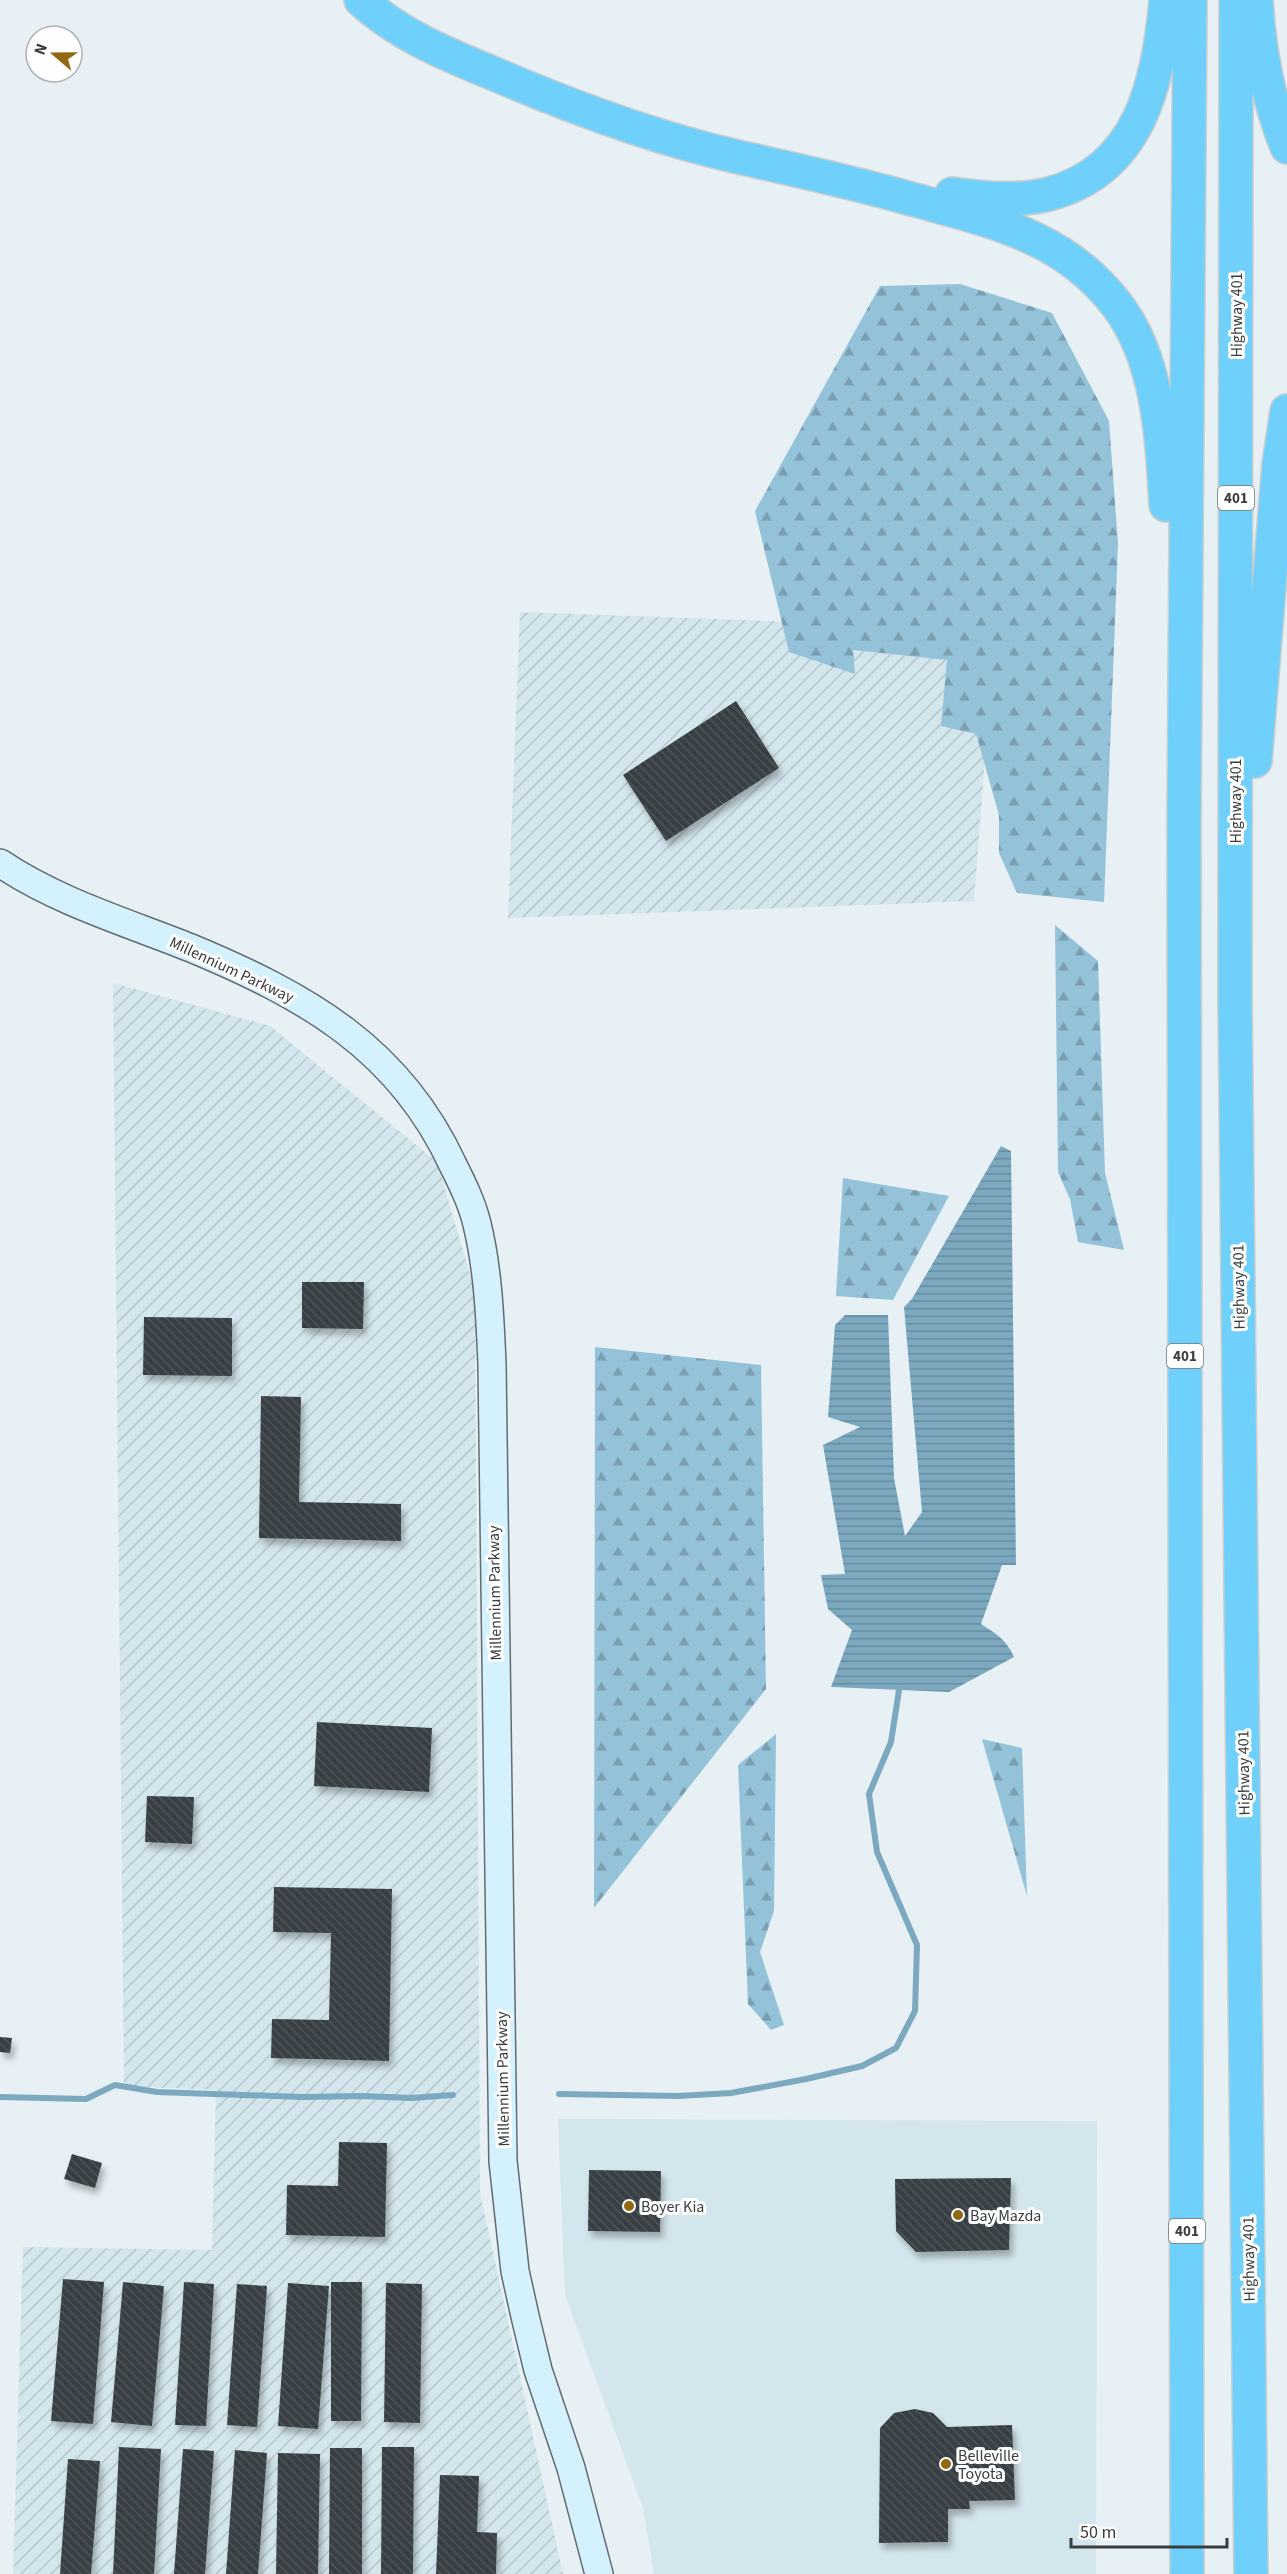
<svg xmlns="http://www.w3.org/2000/svg" width="1287" height="2574" font-family="'Source Sans 3',sans-serif">
	<defs>
		<pattern id="industrial-furrows" width="10" height="10" patternUnits="userSpaceOnUse" patternTransform="scale(1.5)"><rect width="10" height="10" fill="#d3e5ed"/><path d="M-1 1l2-2M0 10L10 0M9 11l2-2" fill="none" stroke="#b6c5cc"/></pattern>
		<pattern id="forest-firs" width="22" height="20" patternUnits="userSpaceOnUse" patternTransform="scale(1.5)"><rect width="22" height="20" fill="#94c2d8"/><path d="M5 1l3.5 6h-7zM16 11l3.5 6h-7z" fill="#7a9fb1"/></pattern>
		<pattern id="water-rules" width="6" height="5" patternUnits="userSpaceOnUse" patternTransform="scale(1.5)"><rect width="6" height="5" fill="#7ca9bf"/><path d="M0 2.5h6" fill="none" stroke="#678b9d"/></pattern>
		<pattern id="building-back-hatch" width="6" height="6" patternUnits="userSpaceOnUse" patternTransform="scale(1.5)"><rect width="6" height="6" fill="#394145"/><path d="M-1 5l2 2M0 0l6 6M5-1l2 2" fill="none" stroke="#4e5558"/></pattern>
		<filter id="shadow"><feDropShadow dx="3.5" dy="6" stdDeviation="3" flood-color="#0004"/></filter>
	</defs>
	<rect width="100%" height="100%" fill="#e7f0f5"/>
	<path fill="#d3e5ed" d="M 558,2119 L 1097,2121 L 1096,2574 L 654,2574 L 643,2508 L 565,2295 Z"/>
	<path fill="url(#industrial-furrows)" d="M 520,612 L 995,629 L 974,901 L 508,918 Z
		M 113,983 L 270,1026 L 437,1162 L 475,1291 L 480,2193 L 563,2574 L 13,2574 L 23,2247 L 212,2250 L 216,2090 L 124,2086 Z"/>
	<path fill="url(#forest-firs)" d="M 960,284 L 1052,313 L 1109,421 L 1118,544 L 1104,902 L 1017,893 L 999,853 L 999,815 L 976,734 L 941,726 L 947,660 L 853,650 L 855,674 L 789,652 L 755,511 L 880,286 Z
		M 1055,925 L 1098,961 L 1105,1173 L 1124,1250 L 1078,1242 L 1070,1199 L 1058,1172 Z
		M 843,1178 L 949,1196 L 893,1300 L 836,1296 Z
		M 595,1347 L 761,1365 L 766,1689 L 594,1908 Z
		M 776,1734 L 774,1911 L 760,1952 L 784,2025 L 771,2030 L 748,2004 L 738,1765 Z
		M 982,1739 L 1022,1748 L 1027,1896 Z"/>
	<path fill="url(#water-rules)" d="M 1001,1146 L 1011,1151 L 1016,1565 L 1002,1565 L 981,1624 C 996,1634 1006,1639 1014,1657 L 949,1692 L 831,1687 L 852,1630 L 828,1609 L 821,1575 L 845,1574 L 823,1445 L 860,1427 L 828,1417 L 835,1325 L 845,1315 L 888,1315 L 894,1478 L 905,1536 L 922,1512 L 904,1307 L 912,1299 Z"/>
	<g fill="none" stroke-linecap="round" stroke-linejoin="round">
		<path stroke="#7ca9bf" stroke-width="6" d="M 559,2094 L 678,2096 L 731,2093 L 806,2079 L 862,2066 L 896,2048 L 915,2011 L 917,1945 L 877,1852 L 869,1794 L 891,1742 L 899,1690
			M 0,2097 L 86,2099 L 115,2085 L 157,2092 L 303,2097 L 362,2096 L 411,2098 L 453,2095"/>
	</g>
	<path fill="url(#building-back-hatch)" filter="url(#shadow)" d="M 736,701 L 779,768 L 666,841 L 623,775 Z
		M 302,1282 L 364,1282 L 363,1329 L 302,1328 Z
		M 144,1317 L 232,1318 L 232,1376 L 143,1375 Z
		M 261,1396 L 301,1397 L 299,1502 L 401,1504 L 401,1541 L 259,1538 Z
		M 317,1722 L 432,1728 L 429,1792 L 314,1786 Z
		M 147,1796 L 194,1797 L 192,1844 L 145,1842 Z
		M 274,1887 L 392,1889 L 389,2061 L 271,2058 L 272,2019 L 329,2020 L 331,1933 L 273,1932 Z
		M 0,2037 L 12,2038 L 10,2053 L 0,2052 Z
		M 339,2142 L 387,2143 L 385,2237 L 286,2235 L 287,2185 L 338,2186 Z
		M 72,2154 L 102,2163 L 95,2188 L 64,2179 Z
		M 589,2170 L 661,2171 L 660,2232 L 588,2231 Z
		M 1011,2178 L 1009,2250 L 916,2252 L 896,2231 L 895,2179 Z
		M 63,2279 L 104,2282 L 93,2424 L 51,2421 Z
		M 123,2282 L 164,2286 L 152,2426 L 111,2422 Z
		M 184,2282 L 214,2284 L 206,2426 L 175,2425 Z
		M 331,2282 L 362,2282 L 361,2421 L 331,2421 Z
		M 288,2283 L 329,2286 L 318,2429 L 278,2426 Z
		M 386,2283 L 422,2284 L 420,2423 L 384,2422 Z
		M 237,2284 L 267,2286 L 257,2427 L 227,2425 Z
		M 915,2409 L 933,2413 L 947,2427 L 1012,2425 L 1015,2500 L 969,2501 L 970,2509 L 948,2509 L 948,2542 L 879,2543 L 880,2428 L 894,2413 Z
		M 119,2447 L 161,2449 L 154,2574 L 113,2574 Z
		M 382,2447 L 414,2447 L 413,2574 L 381,2574 Z
		M 330,2448 L 362,2448 L 362,2574 L 329,2574 Z
		M 183,2449 L 214,2451 L 205,2574 L 174,2574 Z
		M 235,2450 L 267,2453 L 258,2574 L 226,2574 Z
		M 278,2453 L 320,2454 L 318,2574 L 276,2574 Z
		M 68,2459 L 100,2461 L 91,2574 L 60,2574 Z
		M 440,2475 L 479,2476 L 477,2532 L 497,2533 L 496,2574 L 436,2574 Z"/>
	<g fill="none" stroke-linecap="round" stroke-linejoin="round">
		<g stroke="#636c70" stroke-width="30">
			<path id="secondary" d="M 0,863 C 58,902 126,922 191,948 C 306,996 399,1048 453,1165 C 462,1183 472,1203 477,1224 C 488,1269 490,1317 492,1364 L 503,2161 L 515,2271 L 525,2316 L 538,2370 L 571,2468 L 599,2574"/>
		</g>
		<g stroke="#cccdcd" stroke-width="36">
			<path id="highway" d="M 361,0 C 400,36 449,55 497,75 C 574,108 655,138 738,157 C 797,170 856,183 915,200 C 994,222 1064,236 1117,305 C 1159,360 1162,439 1166,505
				M 1236,0 L 1235,996 L 1251,2574
				M 1256,0 C 1259,50 1268,100 1287,147
				M 952,194 C 984,198 1017,202 1049,194 C 1140,170 1159,82 1166,0
				M 1255,761 L 1279,464 L 1287,411
				M 1187,2574 L 1184,824 L 1190,0"/>
		</g>
		<use href="#secondary" stroke="#d4f1fe" stroke-width="27"/>
		<use href="#highway" stroke="#6fd1fb" stroke-width="33"/>
	</g>
	<g fill="#916710" stroke="#fff" stroke-width="2">
		<circle cx="629" cy="2206" r="6"/>
		<circle cx="958" cy="2215" r="6"/>
		<circle cx="946" cy="2464" r="6"/>
	</g>
	<g text-anchor="middle" stroke-width="6" stroke-linejoin="round" paint-order="stroke">
		<g fill="#fff" stroke="#747779" stroke-width="1.5">
			<rect x="1218" y="486" width="36" height="24" rx="4.5"/>
			<rect x="1167" y="1344" width="36" height="24" rx="4.5"/>
			<rect x="1169" y="2219" width="36" height="24" rx="4.5"/>
		</g>
		<g font-size="15" font-weight="bold" fill="#393d3f">
			<text x="1236" y="503">401</text>
			<text x="1185" y="1361">401</text>
			<text x="1187" y="2236">401</text>
		</g>
		<g font-size="16" fill="#393d3f" stroke="#fff">
			<text transform="translate(1236 315) rotate(-90)" y="6">Highway 401</text>
			<text transform="translate(1235 801) rotate(-90)" y="6">Highway 401</text>
			<text transform="translate(232 969) rotate(25)" y="6">Millennium Parkway</text>
			<text transform="translate(1238 1287) rotate(-91)" y="6">Highway 401</text>
			<text transform="translate(494 1593) rotate(-91)" y="6">Millennium Parkway</text>
			<text transform="translate(1243 1773) rotate(-91)" y="6">Highway 401</text>
			<text transform="translate(502 2079) rotate(-91)" y="6">Millennium Parkway</text>
			<text transform="translate(1248 2259) rotate(-91)" y="6">Highway 401</text>
		</g>
		<g font-size="16" fill="#393d3f" stroke="#fff" text-anchor="start">
			<text x="641" y="2212">Boyer Kia</text>
			<text x="970" y="2221">Bay Mazda</text>
			<text x="958" y="2461">Belleville<tspan x="958" dy="18">Toyota</tspan></text>
		</g>
	</g>
	<g transform="translate(54 54) rotate(290)"><circle r="28" fill="#ffffff" stroke="#b0b1b2" stroke-width="1.5"/>
	<path d="M0-4.5L10 22L0 15L-10 22Z" fill="#916710"/>
	<text y="-9" font-size="16" font-weight="bold" text-anchor="middle" fill="#393d3f">N</text>
	</g>
	<path d="M1071 2538v9h156v-9" fill="none" stroke="#393d3f" stroke-width="3"/>
	<text x="1080" y="2538" font-size="18" fill="#393d3f" stroke="#ffffff" stroke-width="4.5" paint-order="stroke">50 m</text>
</svg>
